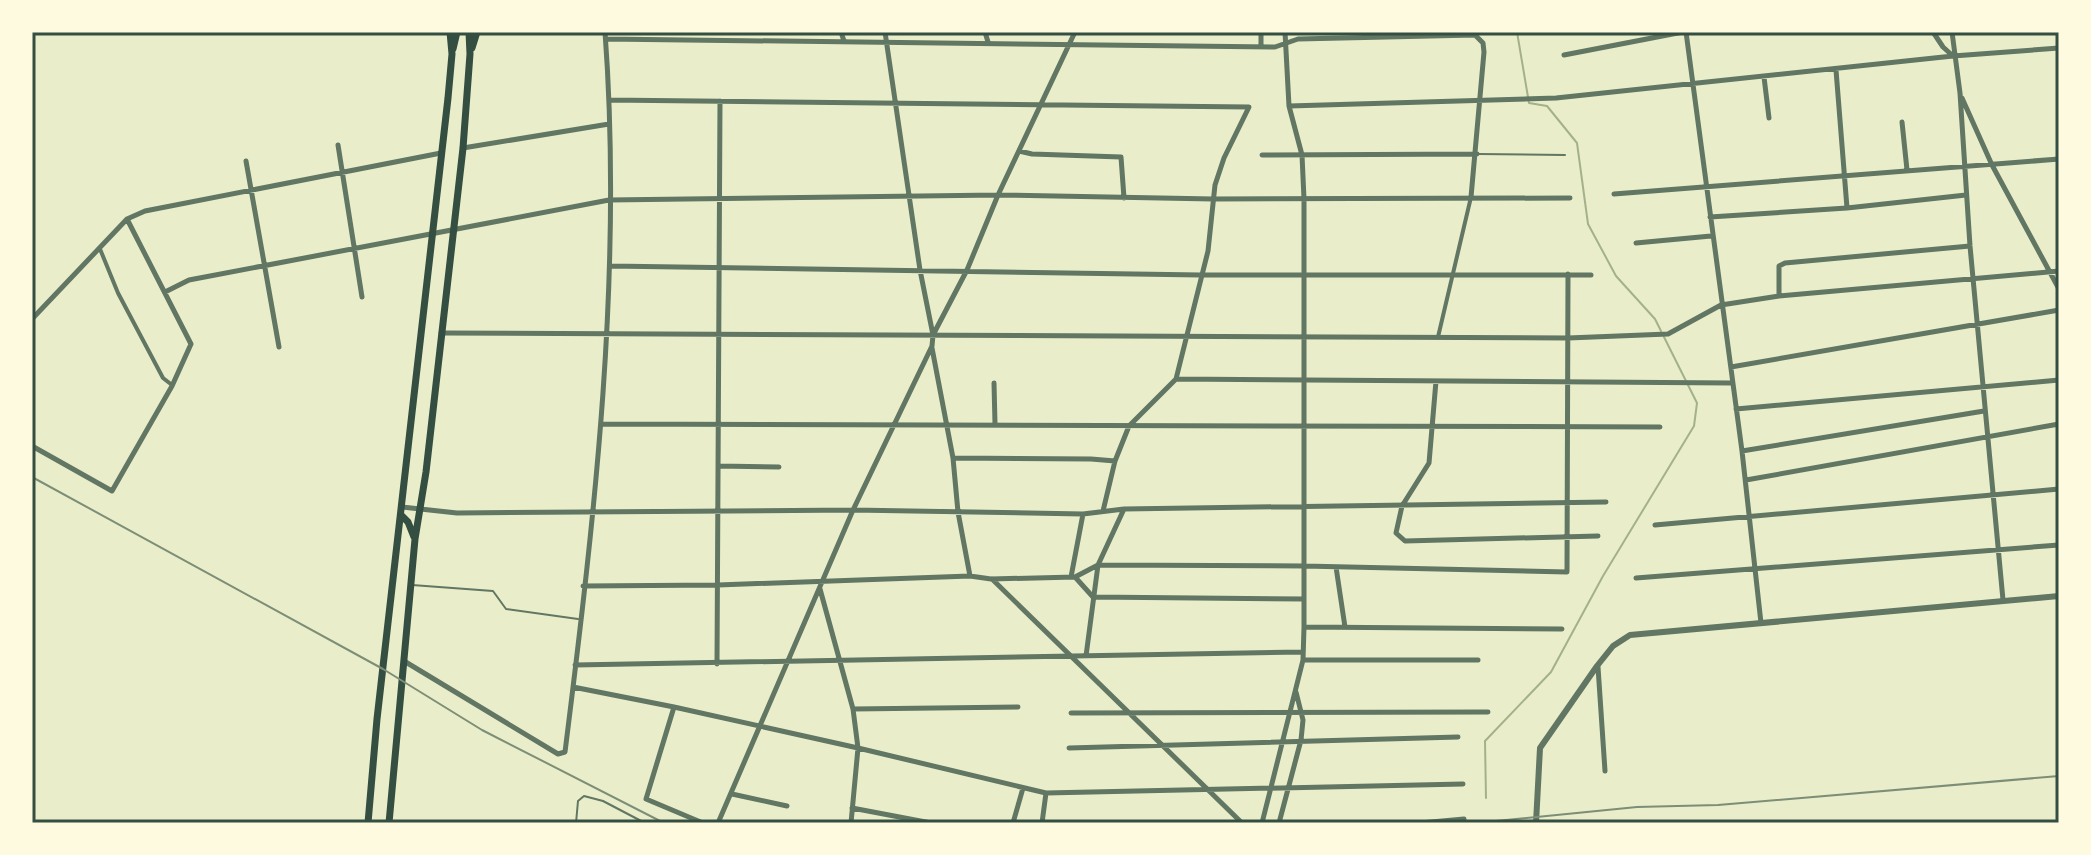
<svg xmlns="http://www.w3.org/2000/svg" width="2091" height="855" font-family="'Exo 2',sans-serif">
	<rect width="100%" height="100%" fill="#e9edc9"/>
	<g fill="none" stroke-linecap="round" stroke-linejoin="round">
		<path stroke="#a3b18a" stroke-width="2" d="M 1517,32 L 1529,103 L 1547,106 L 1577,143 L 1588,224 L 1616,276 L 1655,319 L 1661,331
			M 1486,798 L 1485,741 L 1551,672 L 1603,576 L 1694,426 L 1697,403 L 1664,337"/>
		<path stroke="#617663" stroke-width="2" d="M 1478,154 L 1565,155
			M 412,585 L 493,591 L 506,609 L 578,619
			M 576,823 L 578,801 L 584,796 L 603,801 L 645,823"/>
		<path stroke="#617663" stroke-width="4" d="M 100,249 L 118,293 L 163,378 L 172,385
			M 1438,337 L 1471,197"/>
		<path stroke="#617663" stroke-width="5" d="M 841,32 L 844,41
			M 885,32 L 920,270 L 933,335
			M 985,32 L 988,42
			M 1686,32 L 1742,451 L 1761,623
			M 1933,32 L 1943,47 L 1953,56
			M 1952,32 L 1960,93 L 1970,246 L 2003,600
			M 606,39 L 1275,47 L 1298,39 L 1475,35 L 1483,43 L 1484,52 L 1471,197
			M 1261,45 L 1261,32
			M 1564,55 L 1683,32
			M 1836,70 L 1847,208
			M 1764,77 L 1769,118
			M 1962,98 L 1992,165 L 2059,289
			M 609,100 L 1249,107 L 1224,158 L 1215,185 L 1208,251 L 1176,379 L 1129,426 L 1115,461 L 1103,511
			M 1289,106 L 1556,98 L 1953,56 L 2059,48
			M 1902,122 L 1907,170
			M 338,145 L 362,297
			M 463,148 L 609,124
			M 1019,151 L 1032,154 L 1121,157 L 1124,198
			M 1262,155 L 1477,154
			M 246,161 L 279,347
			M 1614,194 L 2059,159
			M 1710,217 L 1847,208 L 1966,195
			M 1636,243 L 1711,236
			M 610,266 L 1201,275 L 1591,275
			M 165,292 L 189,280 L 609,200 L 998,195 L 1213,199 L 1570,198
			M 1779,296 L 1779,266 L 1785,263 L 1970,246
			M 32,319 L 127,219 L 145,211 L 441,153
			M 441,333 L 1568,338 L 1668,334 L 1721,305 L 1779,296 L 2059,271
			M 932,348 L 953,458 L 958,512 L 970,576
			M 1731,367 L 2059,310
			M 1176,379 L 1732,383
			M 1436,381 L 1429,463 L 1402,506 L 1396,533 L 1405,541 L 1598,536
			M 994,383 L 995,424
			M 1736,409 L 2059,380
			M 602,424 L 1660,427
			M 32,446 L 112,491 L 172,386 L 191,344 L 127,219
			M 1742,451 L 1984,411
			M 953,458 L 1091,459 L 1115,461
			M 718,466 L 779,467
			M 1746,480 L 2059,424
			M 402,507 L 457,513 L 853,510 L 1083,514 L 1124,509 L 1606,502
			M 1655,525 L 2059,489
			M 1336,567 L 1345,627
			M 1071,577 L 1083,514
			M 1075,577 L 1093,597 L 1304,599
			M 1636,578 L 2059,545
			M 992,579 L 1242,823
			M 583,586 L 718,585 L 970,576 L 991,579 L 1075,577 L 1098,565 L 1304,566 L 1567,572 L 1568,274
			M 820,589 L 853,709 L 858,748 L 851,823
			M 1304,627 L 1562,629
			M 1086,656 L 1098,565 L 1124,509
			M 1303,660 L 1478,660
			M 404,661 L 558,754 L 565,752 C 595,513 623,273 605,32
			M 717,664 L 720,101
			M 575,665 L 1302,652
			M 1598,667 L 1605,771
			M 573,687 L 674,707 L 858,748 L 1046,793 L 1463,784
			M 674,707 L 646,799 L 703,823
			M 853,709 L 1018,707
			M 1071,713 L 1488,712
			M 1069,748 L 1458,737
			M 732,794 L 787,806
			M 852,808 L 931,823
			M 718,823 L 853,510 L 932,346 L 933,335 L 967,270 L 998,195 L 1075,32
			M 1013,823 L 1023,788
			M 1042,823 L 1046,793
			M 1262,823 L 1303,660 L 1304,627 L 1304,199 L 1302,155 L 1289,106 L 1285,32
			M 1279,823 L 1301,740 L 1303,720 L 1296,692
			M 1420,823 L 1464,819"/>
		<path stroke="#617663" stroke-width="6" d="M 1536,823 L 1540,748 L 1597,666 L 1613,646 L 1630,635 L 2059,596"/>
		<path stroke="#344e41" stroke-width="7" d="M 472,48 L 477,32
			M 453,49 L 457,32
			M 401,515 L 408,522 L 414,537
			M 368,823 L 377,719 L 448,98 L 452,54 L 450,32
			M 389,823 L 415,539 L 426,472 L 463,148 L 470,54 L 469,32"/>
		<path stroke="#7c8e77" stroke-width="2" d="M 32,477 L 383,669 L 482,730 L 664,823
			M 1476,823 L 1637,807 L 1718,805 L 2059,776"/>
	</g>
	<rect width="2091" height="855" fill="none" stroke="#fefae0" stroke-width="68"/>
	<rect x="34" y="34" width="2023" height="787" fill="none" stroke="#344e41" stroke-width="3"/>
</svg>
